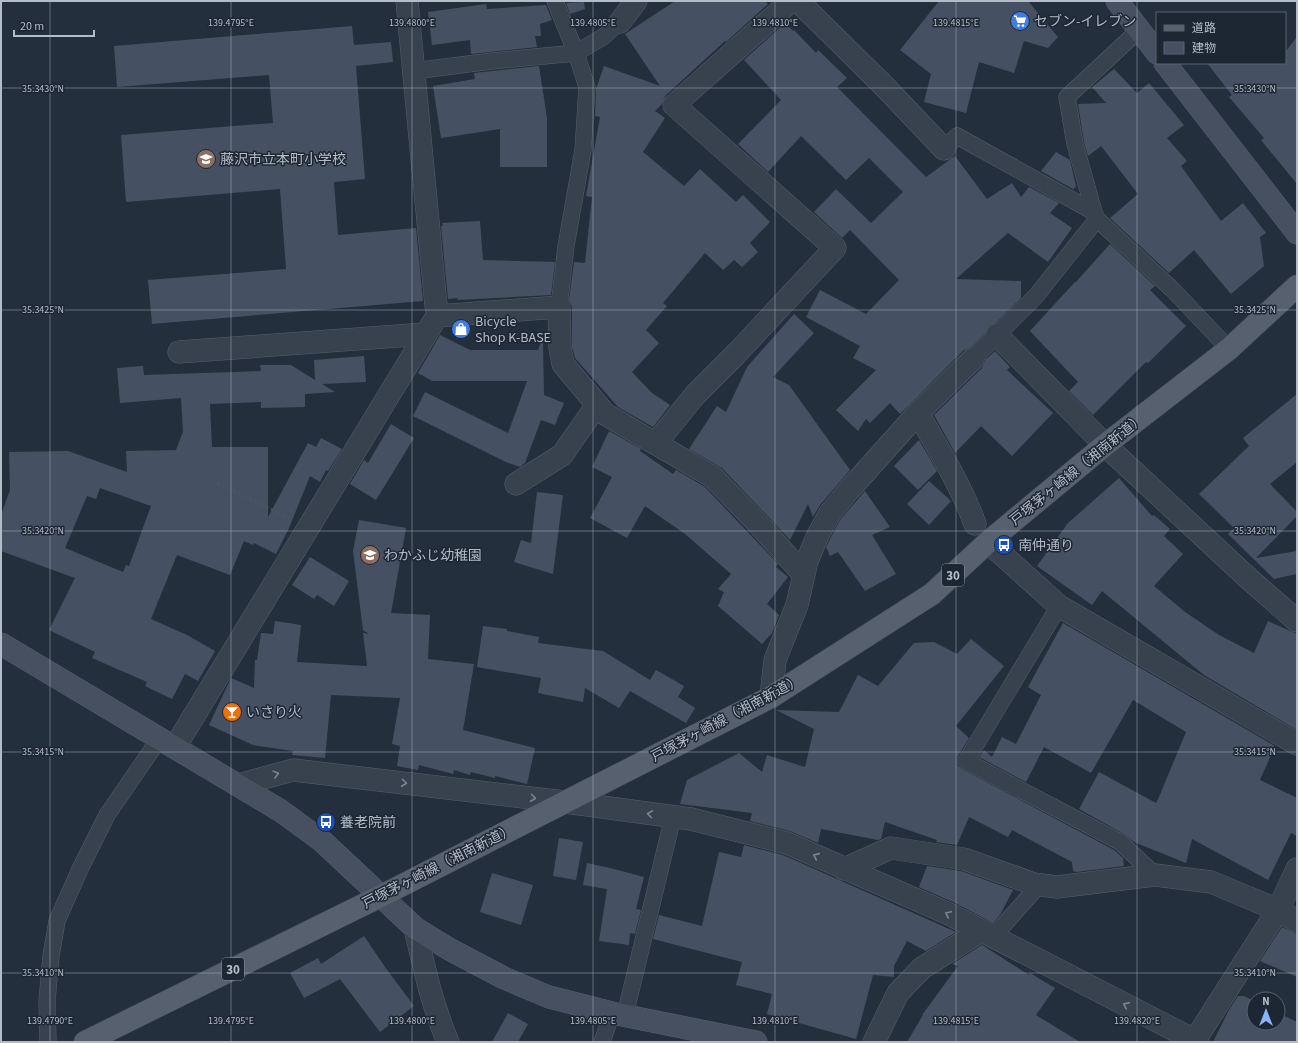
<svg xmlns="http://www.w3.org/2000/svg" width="1298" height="1043" font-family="'Source Sans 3','Noto Sans JP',sans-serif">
	<rect width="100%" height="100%" fill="#242f3e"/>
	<path fill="#455162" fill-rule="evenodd" d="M 675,1 L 765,1 L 768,4 L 726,42 L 725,41 L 665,96 L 662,104 L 655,111 L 665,118 L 643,152 L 684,186 L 700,169 L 736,202 L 743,195 L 770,222 L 750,243 L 758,252 L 742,267 L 734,260 L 723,270 L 705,253 L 663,303 L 667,306 L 646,330 L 659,343 L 632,372 L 652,393 L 670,405 L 653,427 L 618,407 L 575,358 L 572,347 L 572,307 L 569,300 L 574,262 L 585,263 L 592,197 L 586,196 L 600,117 L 595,116 L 596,89 L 604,66 L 660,86 L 625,34 Z
		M 939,1 L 1028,1 L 1058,37 L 1048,48 L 1024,41 L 1014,73 L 979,62 L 966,113 L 924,102 L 931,74 L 900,50 Z
		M 584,2 L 585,9 L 570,14 L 566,3 Z
		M 486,4 L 487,9 L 546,5 L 552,20 L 540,24 L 541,36 L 535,36 L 537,47 L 471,54 L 470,40 L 432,45 L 428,12 Z
		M 785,23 L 793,31 L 794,30 L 816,53 L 818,50 L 847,78 L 837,87 L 926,177 L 955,156 L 987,199 L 1012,183 L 1021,197 L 1029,187 L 1059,203 L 1050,213 L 1072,228 L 1048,262 L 1008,233 L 956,279 L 1021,281 L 1021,298 L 996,323 L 989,326 L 985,334 L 972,347 L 964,350 L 900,414 L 890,403 L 870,423 L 866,419 L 858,431 L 836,410 L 876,370 L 853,358 L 860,346 L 806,317 L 820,290 L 866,314 L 899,280 L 850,230 L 842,238 L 814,212 L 836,189 L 871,223 L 903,192 L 869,158 L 846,180 L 801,136 L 768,172 L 738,144 L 781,100 L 744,60 Z
		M 352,26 L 354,45 L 391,42 L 393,62 L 356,66 L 365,179 L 334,182 L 338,235 L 416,228 L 423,301 L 152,324 L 148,280 L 286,269 L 280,189 L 126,202 L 121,135 L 273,123 L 269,75 L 117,87 L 114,46 Z
		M 1297,37 L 1297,184 L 1261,140 L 1264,138 L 1229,97 L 1232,95 L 1207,63 L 1285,63 L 1285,52 Z
		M 539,66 L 547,118 L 547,167 L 500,167 L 500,129 L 441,138 L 433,86 L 475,79 L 474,73 Z
		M 1114,69 L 1137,93 L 1149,83 L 1184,125 L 1167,138 L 1187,161 L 1181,166 L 1221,221 L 1243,203 L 1266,233 L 1260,237 L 1264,266 L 1231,294 L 1194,250 L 1169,273 L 1110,218 L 1138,194 L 1101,146 L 1088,156 L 1084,142 L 1078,104 L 1106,103 L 1092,87 Z
		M 1056,152 L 1070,160 L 1076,187 L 1073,189 L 1041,171 Z
		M 480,221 L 483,260 L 555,262 L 551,295 L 457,300 L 458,298 L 448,299 L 441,226 L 443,226 L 442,223 Z
		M 1110,244 L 1155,286 L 1150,290 L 1186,326 L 1148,363 L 1146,362 L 1093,415 L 1069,391 L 1078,382 L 1030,331 L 1075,282 L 1077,282 L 1076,282 Z
		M 794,314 L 814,333 L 773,377 L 789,385 L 850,470 L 820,505 L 813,517 L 808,504 L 790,540 L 722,468 L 689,449 L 717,406 L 726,412 L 747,367 Z
		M 440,335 L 470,350 L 538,350 L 541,342 L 543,342 L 544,395 L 564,403 L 555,425 L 541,420 L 525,463 L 520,467 L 506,462 L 413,416 L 425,392 L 508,433 L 527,381 L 432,381 L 418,373 Z
		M 995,351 L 1010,367 L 1007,370 L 1053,413 L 1012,456 L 981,426 L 955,453 L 934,415 L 982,368 L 985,360 Z
		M 364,356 L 366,382 L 322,384 L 335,392 L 305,394 L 305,407 L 261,408 L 261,402 L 210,404 L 212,447 L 268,447 L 268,517 L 308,443 L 316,447 L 321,438 L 342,449 L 328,471 L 326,470 L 320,482 L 310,476 L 289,528 L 276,554 L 254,543 L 253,545 L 244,541 L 230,575 L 177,555 L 151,619 L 187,635 L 215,651 L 198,681 L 185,674 L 172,699 L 145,686 L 147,682 L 92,658 L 95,652 L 49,630 L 75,578 L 1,551 L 1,515 L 10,490 L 9,452 L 68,451 L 127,472 L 126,451 L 176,450 L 183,432 L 181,398 L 120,403 L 117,368 L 143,366 L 144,375 L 261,371 L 260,365 L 291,365 L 315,380 L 314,360 ZM 100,488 L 151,506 L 129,566 L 126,565 L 123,572 L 65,548 L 87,496 L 96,499 Z
		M 1297,394 L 1297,462 L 1270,484 L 1297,512 L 1297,516 L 1256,558 L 1297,551 L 1297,574 L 1274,579 L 1228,534 L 1234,528 L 1199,494 L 1249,446 L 1243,438 Z
		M 391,424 L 414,438 L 376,500 L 350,484 L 364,460 L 368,463 Z
		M 609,431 L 641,449 L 640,451 L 673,474 L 676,470 L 705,487 L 778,564 L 776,567 L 788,577 L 767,604 L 779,615 L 772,633 L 762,644 L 718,606 L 724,592 L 718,589 L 731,574 L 685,534 L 645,506 L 627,538 L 590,518 L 612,477 L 592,467 Z
		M 919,440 L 937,471 L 918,490 L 894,466 Z
		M 1119,478 L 1152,516 L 1154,515 L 1170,529 L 1164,536 L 1183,554 L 1154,586 L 1185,612 L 1219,635 L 1254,653 L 1268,621 L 1297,634 L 1297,730 L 1204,675 L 1102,591 L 1092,605 L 1037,566 L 1068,523 Z
		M 929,481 L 951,501 L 929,525 L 907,504 Z
		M 865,491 L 890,527 L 872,535 L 896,574 L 865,591 L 838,552 L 830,556 L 826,547 L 840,520 Z
		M 537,492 L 563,495 L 553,574 L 514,562 L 521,540 L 531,543 Z
		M 359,520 L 406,528 L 391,613 L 430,615 L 428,659 L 474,664 L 463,730 L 535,748 L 527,784 L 495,776 L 495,778 L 471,772 L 470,775 L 454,770 L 453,774 L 419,765 L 418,770 L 397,766 L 400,746 L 392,744 L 400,698 L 331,695 L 325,758 L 292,755 L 293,751 L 253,745 L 209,725 L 231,678 L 254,688 L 255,660 L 257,660 L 261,633 L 273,634 L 275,621 L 301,625 L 297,662 L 367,666 L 363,633 L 369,634 L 363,630 L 353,551 Z
		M 310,557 L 349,581 L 334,606 L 317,595 L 314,599 L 292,585 Z
		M 1063,623 L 1275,746 L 1260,780 L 1297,798 L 1297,836 L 1291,833 L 1268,880 L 1192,839 L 1186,863 L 1134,842 L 1124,834 L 1079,809 L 1099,772 L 1156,803 L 1159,797 L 1186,732 L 1133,700 L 1091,773 L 1044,747 L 1026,782 L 979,757 L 984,750 L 992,757 L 1002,737 L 1016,744 L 1041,695 L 1028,687 Z
		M 483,626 L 507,629 L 507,631 L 539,637 L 538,643 L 603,651 L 650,680 L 656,670 L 684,686 L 678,697 L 695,708 L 686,723 L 630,691 L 619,708 L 585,688 L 583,702 L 538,693 L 541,678 L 477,667 Z
		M 971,639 L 1004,666 L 956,726 L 969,738 L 958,756 L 957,761 L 958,766 L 962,769 L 1114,850 L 1123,858 L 1124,866 L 1076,872 L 1073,871 L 1072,862 L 1012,830 L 1008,837 L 969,817 L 957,845 L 936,842 L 937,840 L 885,822 L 881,839 L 878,840 L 821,829 L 818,843 L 790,831 L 750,821 L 752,813 L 680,804 L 687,780 L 739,753 L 762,772 L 767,755 L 805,767 L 814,729 L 776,710 L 839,712 L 858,675 L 878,686 L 914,643 L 934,642 L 957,654 Z
		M 559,838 L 583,842 L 576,880 L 553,876 Z
		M 744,845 L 783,855 L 956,932 L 926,951 L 907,941 L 894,966 L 894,977 L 873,975 L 856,1039 L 767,1014 L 772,994 L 736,985 L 742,962 L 653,939 L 659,915 L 702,926 L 719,852 L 741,857 Z
		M 587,863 L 610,868 L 644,877 L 636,909 L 641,910 L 635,934 L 630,933 L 629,945 L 599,941 L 607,889 L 583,885 Z
		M 927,866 L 961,871 L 1013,890 L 1000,915 L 993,923 L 955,903 L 919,887 Z
		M 492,873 L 533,885 L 521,925 L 480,912 Z
		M 1282,927 L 1297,934 L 1297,977 L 1260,961 Z
		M 364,936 L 385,967 L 414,1006 L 380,1032 L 340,979 L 304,998 L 290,973 L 318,958 L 321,964 Z
		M 982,945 L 1029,975 L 1030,973 L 1055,988 L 1036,1015 L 1080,1042 L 907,1042 L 923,1015 L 922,1015 L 958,966 L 952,964 Z
		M 1238,996 L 1244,996 L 1254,1001 L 1254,1023 L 1278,1023 L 1278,1013 L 1297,1022 L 1297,1042 L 1213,1042 L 1229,1010 Z
		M 508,1013 L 528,1024 L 518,1042 L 492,1042 Z"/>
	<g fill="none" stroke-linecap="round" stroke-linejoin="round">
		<g stroke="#565f6c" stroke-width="17">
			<path id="lane" d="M 555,1 L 576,53 L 587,87 L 583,150 L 566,246 L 559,307
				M 1139,30 L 1067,97 L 1075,144 L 1094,212 L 1097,219 L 1173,290 L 1229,349
				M 413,71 L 492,61 L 576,53 L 603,37 L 620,22
				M 944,149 L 957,136 L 1094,212
				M 973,359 L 1036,296 L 1097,219
				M 1059,606 L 966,761 L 1120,842 L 1155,875
				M 993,937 L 1039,885
				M 625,1015 L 673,817
				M 48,1042 L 47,1001 L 51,956 L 57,921 L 80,869 L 107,815 L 160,738
				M 602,1042 L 612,1013"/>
		</g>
		<g stroke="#565f6c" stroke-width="23">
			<path id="street" d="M 798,1 L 885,87 L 944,149
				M 620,22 L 636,1
				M 437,316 L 559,307 L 560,348 L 563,364 L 605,414 L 713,477 L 762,528 L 804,575
				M 997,335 L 1105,445 L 1248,578 L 1297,621
				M 179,352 L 425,334
				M 918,413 C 938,449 961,485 975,524
				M 656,443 L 695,395 L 737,353 L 835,248 L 674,105 L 791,1
				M 516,484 L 562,455 L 597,405
				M 988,542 L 1059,606 L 1297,744
				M 771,697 L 775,660 L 797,605 L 807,561 L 817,537 L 830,513 L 849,490 L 918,413 L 973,359
				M 175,747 L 437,316 L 407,1
				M 238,785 L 293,770 L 565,802 L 691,819 L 787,843 L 949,914 L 1198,1042
				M 844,869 L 891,848 L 964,859 L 1034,884 L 1057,887 L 1155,875 L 1211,882 L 1278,910 L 1297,921
				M 415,928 C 424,967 432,1005 448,1042
				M 1195,1040 L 1278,910 L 1297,869
				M 874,1042 L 898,993 L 922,968 L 981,931"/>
		</g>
		<g stroke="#565f6c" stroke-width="23">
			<path id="secondary" d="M 1117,1 L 1157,53
				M 1165,63 L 1297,233
				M 1,644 L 281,811 L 322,841 L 415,928 L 449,949 L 504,978 L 549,997 L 612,1013 L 756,1042"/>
		</g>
		<g stroke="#414a57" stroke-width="23">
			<path id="primary" d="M 85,1042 L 381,896 L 771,697 L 932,594 L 988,542 L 1105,445 L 1229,349 L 1297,286"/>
		</g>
		<path stroke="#44595c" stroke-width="2.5" stroke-dasharray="3 3" stroke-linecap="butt" d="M 217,483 L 287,517"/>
		<use href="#lane" stroke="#38414e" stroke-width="16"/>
		<use href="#street" stroke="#38414e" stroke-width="22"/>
		<use href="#secondary" stroke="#465061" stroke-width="22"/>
		<use href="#primary" stroke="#56606e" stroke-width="22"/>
	</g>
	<defs><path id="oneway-chevron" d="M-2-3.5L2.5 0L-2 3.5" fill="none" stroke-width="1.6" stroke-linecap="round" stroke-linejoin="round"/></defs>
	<g stroke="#7c8592">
		<use href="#oneway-chevron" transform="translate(276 774) rotate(-15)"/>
		<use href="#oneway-chevron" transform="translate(404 783) rotate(7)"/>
		<use href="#oneway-chevron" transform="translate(533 798) rotate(7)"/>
		<use href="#oneway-chevron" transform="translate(650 814) rotate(-172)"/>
		<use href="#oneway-chevron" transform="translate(816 856) rotate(-156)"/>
		<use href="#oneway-chevron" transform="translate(948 914) rotate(-155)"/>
		<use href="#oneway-chevron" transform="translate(1126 1005) rotate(-153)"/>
	</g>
	<path fill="none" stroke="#b4bcc9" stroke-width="1" stroke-opacity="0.45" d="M 50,1 L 50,1042M 231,1 L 231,1042M 412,1 L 412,1042M 593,1 L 593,1042M 775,1 L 775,1042M 956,1 L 956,1042M 1137,1 L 1137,1042M 1,88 L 1297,88M 1,310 L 1297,310M 1,531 L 1297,531M 1,752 L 1297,752M 1,973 L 1297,973"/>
	<defs>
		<g id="supermarket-disc" transform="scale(1)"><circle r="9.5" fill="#3f7fe0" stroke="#1d2633"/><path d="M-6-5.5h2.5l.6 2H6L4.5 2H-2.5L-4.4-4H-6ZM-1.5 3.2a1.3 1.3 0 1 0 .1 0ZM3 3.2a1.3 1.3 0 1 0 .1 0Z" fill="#fff"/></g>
		<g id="school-disc" transform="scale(1)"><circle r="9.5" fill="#8d6e63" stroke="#1d2633"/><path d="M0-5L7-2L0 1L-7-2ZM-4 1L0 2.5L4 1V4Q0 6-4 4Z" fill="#fff"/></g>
		<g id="shop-disc" transform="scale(1)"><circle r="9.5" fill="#3f7fe0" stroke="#1d2633"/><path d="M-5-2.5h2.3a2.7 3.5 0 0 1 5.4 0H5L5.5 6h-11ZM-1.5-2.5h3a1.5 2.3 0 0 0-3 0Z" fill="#fff"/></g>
		<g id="bus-disc" transform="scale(1)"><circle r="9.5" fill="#1a4fb4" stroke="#1d2633"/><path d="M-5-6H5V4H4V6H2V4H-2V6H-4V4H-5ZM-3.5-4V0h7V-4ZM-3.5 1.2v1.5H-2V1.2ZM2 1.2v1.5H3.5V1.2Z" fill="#fff"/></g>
		<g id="bar-disc" transform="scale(1)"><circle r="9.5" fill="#e8710a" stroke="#1d2633"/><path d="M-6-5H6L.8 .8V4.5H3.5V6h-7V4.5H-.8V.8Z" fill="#fff"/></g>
	</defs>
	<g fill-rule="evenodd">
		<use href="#supermarket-disc" x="1020" y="21"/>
		<use href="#school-disc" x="206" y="159"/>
		<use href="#shop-disc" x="461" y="329"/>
		<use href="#bus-disc" x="1004" y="545"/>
		<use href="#school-disc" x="370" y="555"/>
		<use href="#bar-disc" x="232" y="712"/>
		<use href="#bus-disc" x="326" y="822"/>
	</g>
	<g text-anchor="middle" stroke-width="3" stroke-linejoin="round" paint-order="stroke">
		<g fill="#1d2633" stroke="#878f9c" stroke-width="1">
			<rect x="942" y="564" width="22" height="22" rx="3"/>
			<rect x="222" y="958" width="22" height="22" rx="3"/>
		</g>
		<g font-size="13" font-weight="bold" fill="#b4bcc9">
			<text x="953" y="580">30</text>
			<text x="233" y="974">30</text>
		</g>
		<g font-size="14" fill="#b4bcc9" stroke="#1d2633" text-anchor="start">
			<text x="1034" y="26">セブン-イレブン</text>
			<text x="220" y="164">藤沢市立本町小学校</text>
			<text x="475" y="326">Bicycle<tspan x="475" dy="16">Shop K-BASE</tspan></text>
			<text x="1018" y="550">南仲通り</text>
			<text x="384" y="560">わかふじ幼稚園</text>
			<text x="246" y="717">いさり火</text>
			<text x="340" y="827">養老院前</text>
		</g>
		<g font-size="14" fill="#b4bcc9" stroke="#1d2633">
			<text transform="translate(1077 469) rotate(-39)" y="5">戸塚茅ヶ崎線（湘南新道）</text>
			<text transform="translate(726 718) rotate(-28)" y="5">戸塚茅ヶ崎線（湘南新道）</text>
			<text transform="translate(438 866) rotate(-27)" y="5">戸塚茅ヶ崎線（湘南新道）</text>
		</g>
	</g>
	<g font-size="10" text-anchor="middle" fill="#b4bcc9" stroke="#1d2633" stroke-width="3" stroke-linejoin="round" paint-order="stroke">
		<text x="231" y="26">139.4795°E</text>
		<text x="412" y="26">139.4800°E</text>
		<text x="593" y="26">139.4805°E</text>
		<text x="775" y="26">139.4810°E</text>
		<text x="956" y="26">139.4815°E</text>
		<text x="43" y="92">35.3430°N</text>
		<text x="1255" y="92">35.3430°N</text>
		<text x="43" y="313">35.3425°N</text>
		<text x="1255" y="313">35.3425°N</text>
		<text x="43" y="534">35.3420°N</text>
		<text x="1255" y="534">35.3420°N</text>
		<text x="43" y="755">35.3415°N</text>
		<text x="1255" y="755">35.3415°N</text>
		<text x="43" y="976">35.3410°N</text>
		<text x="1255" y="976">35.3410°N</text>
		<text x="50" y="1024">139.4790°E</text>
		<text x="231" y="1024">139.4795°E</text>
		<text x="412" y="1024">139.4800°E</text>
		<text x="593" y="1024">139.4805°E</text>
		<text x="775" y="1024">139.4810°E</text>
		<text x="956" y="1024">139.4815°E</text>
		<text x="1137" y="1024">139.4820°E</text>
	</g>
	<rect width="1298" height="1043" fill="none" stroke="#b4bcc9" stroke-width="4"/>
	<rect x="1156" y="12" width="130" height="52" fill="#1d2633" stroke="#59626f"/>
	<rect x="1164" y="25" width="20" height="6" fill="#56606e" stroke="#59626f"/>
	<text x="1192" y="32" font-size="12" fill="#b4bcc9">道路</text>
	<rect x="1164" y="42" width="20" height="12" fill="#455162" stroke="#59626f"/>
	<text x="1192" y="52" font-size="12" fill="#b4bcc9">建物</text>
	<g transform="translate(1266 1011)"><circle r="19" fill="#1d2633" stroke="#59626f"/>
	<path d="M0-3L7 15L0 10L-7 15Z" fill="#8ab4f8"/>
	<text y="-6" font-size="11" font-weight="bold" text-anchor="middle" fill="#b4bcc9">N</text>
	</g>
	<path d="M14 30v6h80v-6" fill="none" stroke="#b4bcc9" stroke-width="2"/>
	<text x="20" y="30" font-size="12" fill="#b4bcc9" stroke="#1d2633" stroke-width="3" paint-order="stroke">20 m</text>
</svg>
